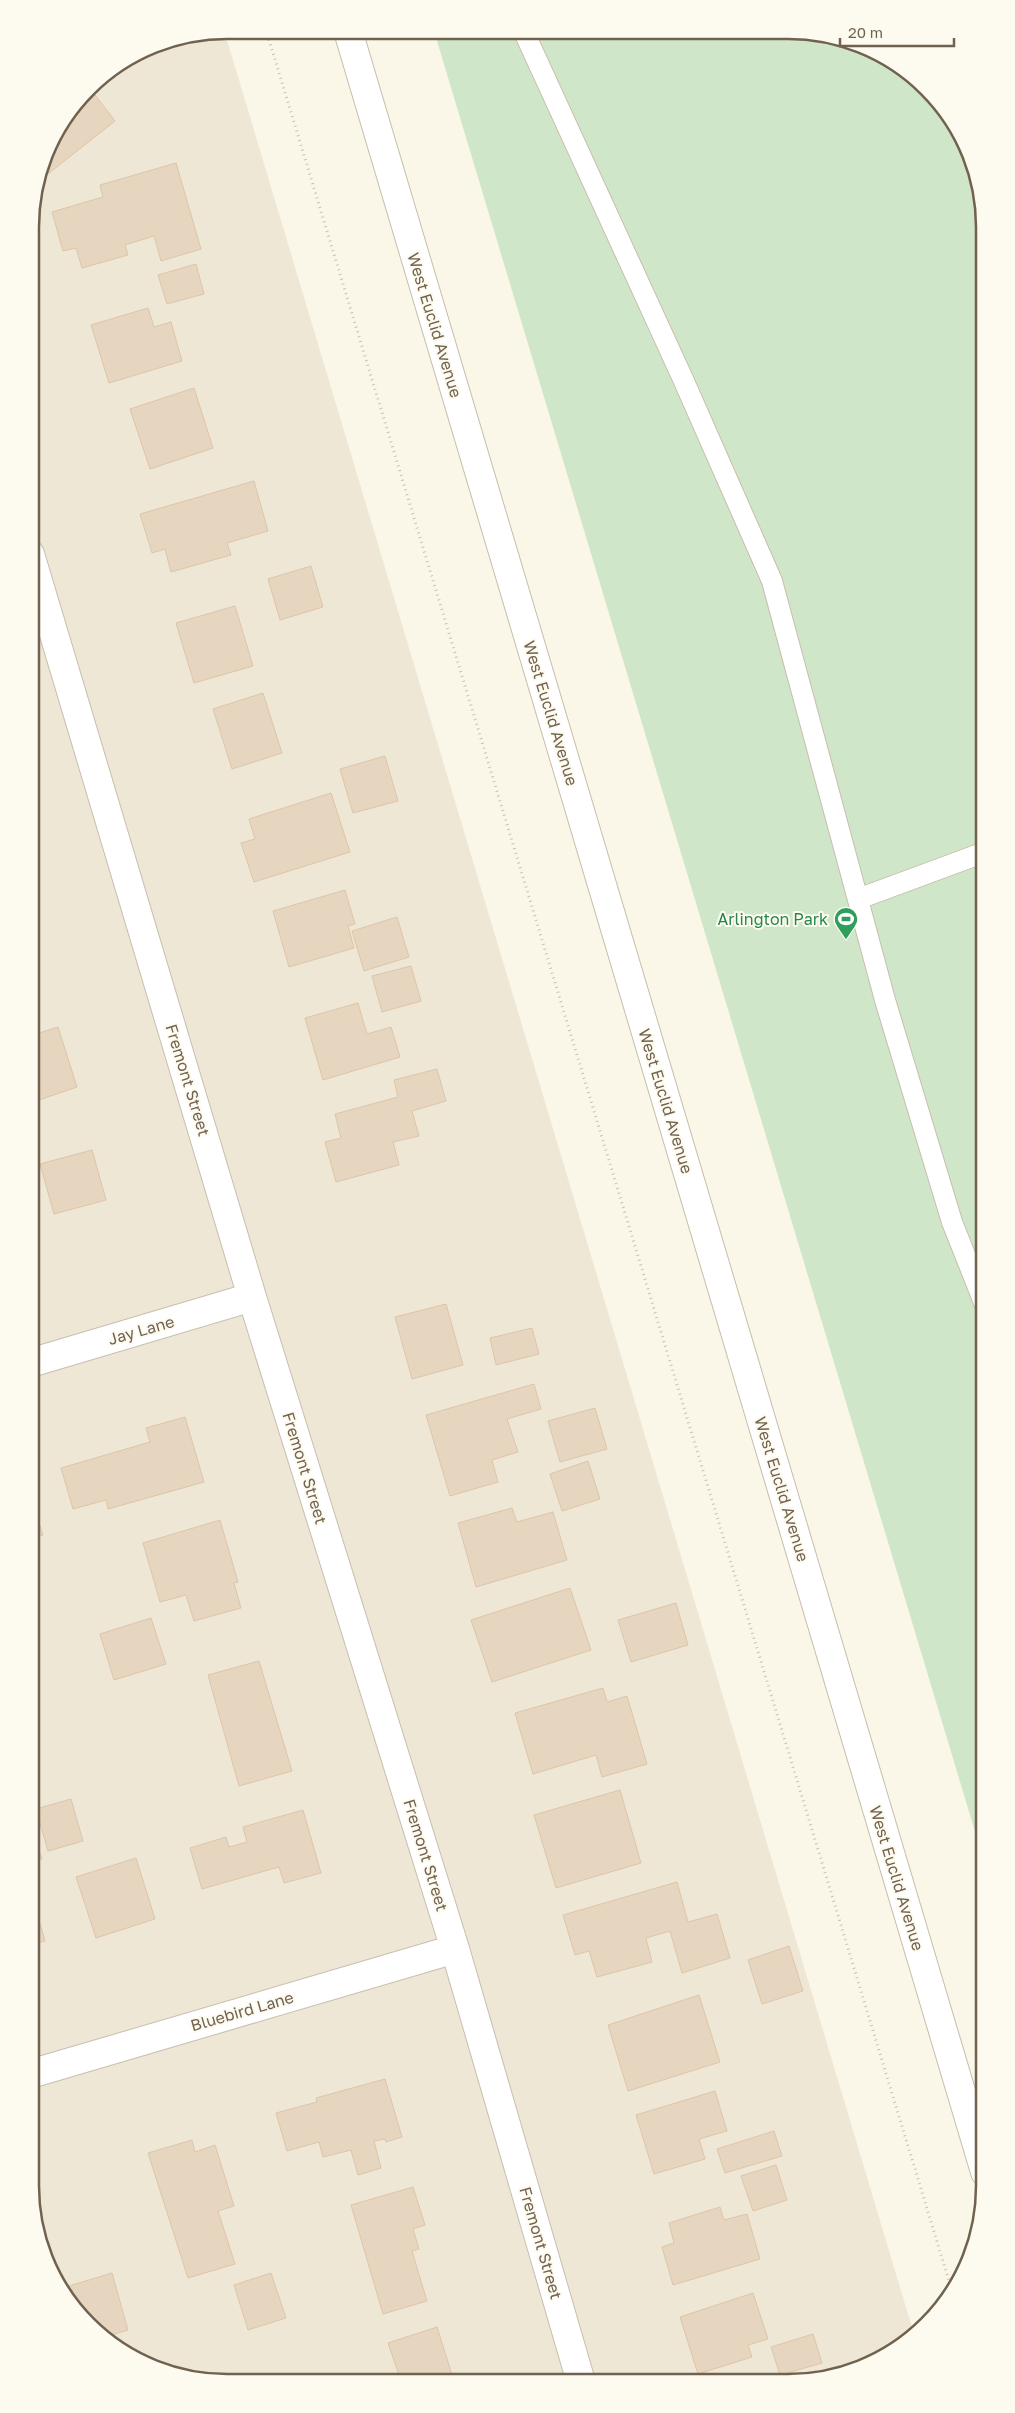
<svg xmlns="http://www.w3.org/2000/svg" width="1015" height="2413" font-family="'Golos Text',sans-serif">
	<rect width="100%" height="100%" fill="#faf7e9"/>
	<path fill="#eee7d6" d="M 224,30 L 914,2334 L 887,2357 L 839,2376 L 789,2383 L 188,2379 L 139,2363 L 97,2334 L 56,2285 L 37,2237 L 30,2187 L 30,213 L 50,139 L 97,79 L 151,45 Z"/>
	<path fill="#d0e6c9" d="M 434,31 L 827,34 L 876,50 L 918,79 L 959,128 L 978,176 L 985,226 L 985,1865 Z"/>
	<path fill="#e7d6bf" stroke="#ddc5a7" d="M 95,95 L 115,121 L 39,181 L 50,139 L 70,113 Z
		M 176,163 L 201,249 L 161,261 L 154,236 L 125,245 L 128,255 L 82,268 L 76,248 L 63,251 L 52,212 L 103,197 L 100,185 Z
		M 196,264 L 204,294 L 167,304 L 158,275 Z
		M 148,308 L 154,327 L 171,322 L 182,361 L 109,383 L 91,325 Z
		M 194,388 L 213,448 L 150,469 L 130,409 Z
		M 254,481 L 268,531 L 227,543 L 231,555 L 171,572 L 165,549 L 152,553 L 140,514 Z
		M 311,566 L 323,607 L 280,620 L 268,579 Z
		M 235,606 L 253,666 L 194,683 L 176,623 Z
		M 263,693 L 282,753 L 232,769 L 213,709 Z
		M 385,756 L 398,801 L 353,813 L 340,769 Z
		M 331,793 L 350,852 L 254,882 L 241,843 L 255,839 L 249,819 Z
		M 345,890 L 355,924 L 348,926 L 354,948 L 289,967 L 273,911 Z
		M 30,907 L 37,929 L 30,931 Z
		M 397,917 L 409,957 L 364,971 L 352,931 Z
		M 411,966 L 421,1001 L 382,1012 L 372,976 Z
		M 358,1003 L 367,1034 L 391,1027 L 400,1057 L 323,1080 L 305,1018 Z
		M 58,1027 L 77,1087 L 30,1103 L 30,1036 Z
		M 437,1069 L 446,1101 L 412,1111 L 419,1136 L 393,1142 L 399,1165 L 336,1182 L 325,1142 L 341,1138 L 335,1114 L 398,1097 L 394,1080 Z
		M 92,1150 L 106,1200 L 54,1214 L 40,1164 Z
		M 446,1304 L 463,1365 L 412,1379 L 395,1317 Z
		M 532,1328 L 539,1354 L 496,1365 L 490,1338 Z
		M 534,1384 L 541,1409 L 507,1419 L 518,1452 L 492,1460 L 498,1482 L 450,1496 L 426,1415 Z
		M 595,1408 L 607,1449 L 560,1462 L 548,1421 Z
		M 185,1417 L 204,1482 L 108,1509 L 106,1500 L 73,1509 L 61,1468 L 150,1442 L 146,1428 Z
		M 588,1461 L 600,1499 L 562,1511 L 550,1474 Z
		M 30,1496 L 43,1535 L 30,1539 Z
		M 512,1508 L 517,1522 L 553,1512 L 567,1560 L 476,1587 L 458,1523 Z
		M 220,1520 L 238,1582 L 234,1583 L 241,1608 L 194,1621 L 186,1595 L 160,1602 L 143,1543 Z
		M 570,1588 L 591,1650 L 492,1682 L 471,1620 Z
		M 676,1603 L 688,1645 L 631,1662 L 618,1620 Z
		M 151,1618 L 166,1664 L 114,1680 L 100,1634 Z
		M 259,1661 L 292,1771 L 239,1786 L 208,1675 Z
		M 603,1688 L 607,1702 L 627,1696 L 647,1764 L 602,1777 L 596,1755 L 533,1774 L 515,1713 Z
		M 620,1790 L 641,1863 L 556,1888 L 534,1815 Z
		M 71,1799 L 83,1841 L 48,1851 L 36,1809 Z
		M 303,1810 L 321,1873 L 284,1883 L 279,1867 L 202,1889 L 190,1848 L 226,1837 L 229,1847 L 247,1842 L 243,1827 Z
		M 30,1825 L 42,1859 L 30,1863 Z
		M 136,1858 L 155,1919 L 96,1938 L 76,1877 Z
		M 677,1882 L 688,1922 L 717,1914 L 730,1958 L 682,1973 L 670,1931 L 646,1938 L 652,1962 L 597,1977 L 589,1951 L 575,1955 L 563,1915 Z
		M 30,1888 L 45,1941 L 30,1945 Z
		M 789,1946 L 803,1991 L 762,2004 L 748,1960 Z
		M 699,1995 L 720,2062 L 628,2091 L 608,2025 Z
		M 385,2079 L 402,2137 L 386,2142 L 385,2139 L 374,2141 L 381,2168 L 358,2175 L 351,2150 L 323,2157 L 319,2142 L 287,2151 L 276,2113 L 317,2102 L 316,2098 Z
		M 715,2091 L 727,2131 L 699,2139 L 705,2159 L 654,2174 L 636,2115 Z
		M 774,2131 L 782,2156 L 725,2173 L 717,2149 Z
		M 192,2140 L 195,2152 L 215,2145 L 234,2206 L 218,2211 L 235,2264 L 188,2278 L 148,2153 Z
		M 776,2165 L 787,2200 L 753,2211 L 741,2176 Z
		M 413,2187 L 425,2225 L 413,2229 L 419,2249 L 412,2251 L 427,2301 L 383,2314 L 351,2205 Z
		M 720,2207 L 724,2220 L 747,2214 L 760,2259 L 673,2285 L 662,2247 L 674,2243 L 669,2223 Z
		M 112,2273 L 128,2330 L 102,2338 L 76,2309 L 69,2286 Z
		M 271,2273 L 286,2318 L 248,2330 L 234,2285 Z
		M 753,2293 L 768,2339 L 748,2345 L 752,2357 L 698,2374 L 680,2317 Z
		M 437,2327 L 454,2381 L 401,2381 L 388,2343 Z
		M 813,2334 L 822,2363 L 780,2375 L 771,2347 Z
		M 826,2371 L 828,2378 L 789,2383 L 789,2382 Z"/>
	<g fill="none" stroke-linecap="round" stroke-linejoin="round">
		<g stroke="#c8beae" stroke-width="22">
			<path id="service" d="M 524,32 L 683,379 L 772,581 L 885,1000 L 952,1222 L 985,1305
				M 858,899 L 985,852"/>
		</g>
		<g stroke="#c8beae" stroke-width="30">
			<path id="minor" d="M 30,554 L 252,1297 L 455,1949 L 581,2382
				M 30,1363 L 252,1297
				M 30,2074 L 455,1949"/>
		</g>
		<g stroke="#c8bdaa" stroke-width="30">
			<path id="secondary" d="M 348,31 L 985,2172"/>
		</g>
		<path stroke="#d1bfa7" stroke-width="3" stroke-dasharray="1 4" stroke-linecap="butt" d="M 266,30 L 952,2291"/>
		<use href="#service" stroke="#fff" stroke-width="20"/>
		<use href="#minor" stroke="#fff" stroke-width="28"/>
		<use href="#secondary" stroke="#fff" stroke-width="28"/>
	</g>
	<defs>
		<g id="stadium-pin" transform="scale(1.25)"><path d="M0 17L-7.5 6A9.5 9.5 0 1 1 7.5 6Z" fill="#2e9e5b" stroke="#fdfaef"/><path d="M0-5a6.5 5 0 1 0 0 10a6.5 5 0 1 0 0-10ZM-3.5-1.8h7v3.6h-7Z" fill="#fff"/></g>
	</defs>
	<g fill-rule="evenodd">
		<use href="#stadium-pin" x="846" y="919"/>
	</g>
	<g text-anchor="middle" stroke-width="4" stroke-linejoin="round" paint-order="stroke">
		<g font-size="16" fill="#716250" stroke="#fdfaef">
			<text transform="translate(435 325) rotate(73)" y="6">West Euclid Avenue</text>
			<text transform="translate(551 713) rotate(73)" y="6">West Euclid Avenue</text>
			<text transform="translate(188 1080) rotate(73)" y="6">Fremont Street</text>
			<text transform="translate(666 1101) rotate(73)" y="6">West Euclid Avenue</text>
			<text transform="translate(141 1330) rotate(-16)" y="6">Jay Lane</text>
			<text transform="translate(305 1468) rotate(73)" y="6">Fremont Street</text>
			<text transform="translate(782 1489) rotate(73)" y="6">West Euclid Avenue</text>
			<text transform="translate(426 1855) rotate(73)" y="6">Fremont Street</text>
			<text transform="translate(897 1878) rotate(73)" y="6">West Euclid Avenue</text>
			<text transform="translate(242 2011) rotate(-16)" y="6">Bluebird Lane</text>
			<text transform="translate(541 2243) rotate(74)" y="6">Fremont Street</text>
		</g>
		<g font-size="16" fill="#27864d" stroke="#fdfaef" text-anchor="end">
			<text x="828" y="925">Arlington Park</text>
		</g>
	</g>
	<path d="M0 0H1015V2413H0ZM227 39H788A188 188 0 0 1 976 227V2186A188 188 0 0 1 788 2374H227A188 188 0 0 1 39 2186V227A188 188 0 0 1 227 39Z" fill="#fdfaef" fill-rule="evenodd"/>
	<path fill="none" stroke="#716250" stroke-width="2.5" d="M227 39H788A188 188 0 0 1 976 227V2186A188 188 0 0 1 788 2374H227A188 188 0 0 1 39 2186V227A188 188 0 0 1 227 39Z"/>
	<path d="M840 38v8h114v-8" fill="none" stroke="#716250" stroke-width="2.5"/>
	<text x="848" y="38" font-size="15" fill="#716250" stroke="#fdfaef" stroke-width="4" paint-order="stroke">20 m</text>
</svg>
